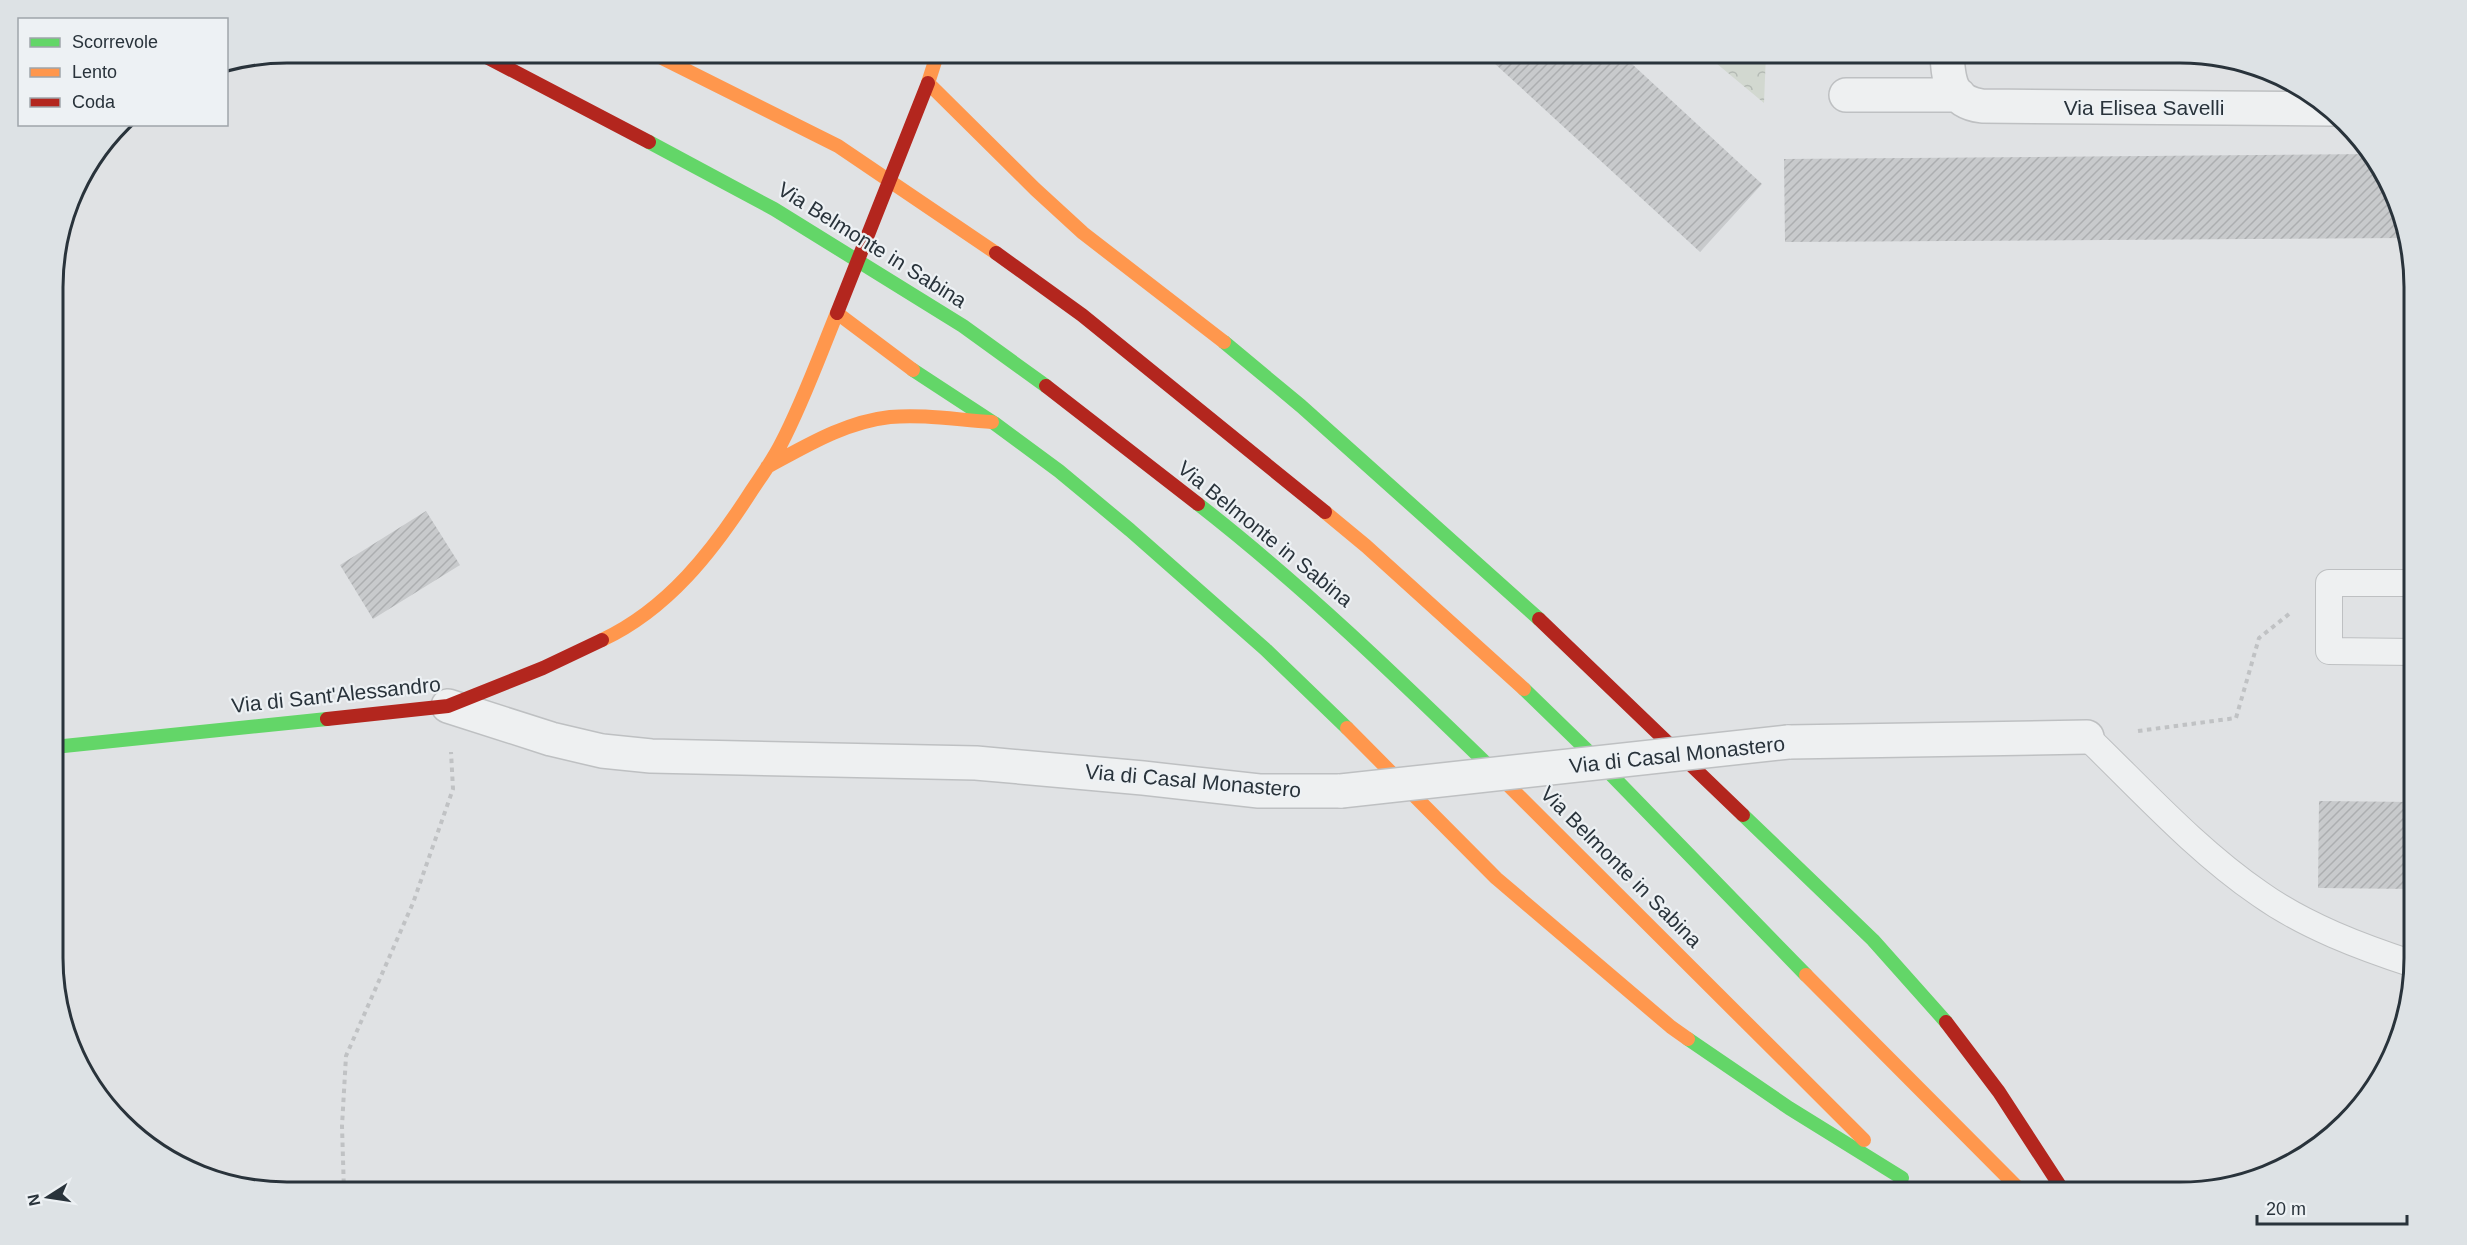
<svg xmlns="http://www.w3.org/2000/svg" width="2467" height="1245" font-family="Arial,sans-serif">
	<defs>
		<pattern id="park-crowns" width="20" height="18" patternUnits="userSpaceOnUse" patternTransform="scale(1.5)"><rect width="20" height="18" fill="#d2d8d0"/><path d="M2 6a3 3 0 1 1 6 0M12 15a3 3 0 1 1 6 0" fill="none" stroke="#b4bab4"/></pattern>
		<pattern id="building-hatch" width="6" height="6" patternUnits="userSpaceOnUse" patternTransform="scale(1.5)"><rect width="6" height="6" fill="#c8cacc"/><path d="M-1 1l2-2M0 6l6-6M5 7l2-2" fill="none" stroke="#acaeb0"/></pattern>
	</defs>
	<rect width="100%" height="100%" fill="#e0e2e4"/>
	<path fill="url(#park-crowns)" d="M 1704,53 L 1766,53 L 1764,103 Z
		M 2012,53 L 2180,52 L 2199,57 L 2012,55 Z"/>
	<path fill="url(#building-hatch)" d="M 1482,52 L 1619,52 L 1762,184 L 1700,252 Z
		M 2373,154 L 2405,238 L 1785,242 L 1784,159 Z
		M 426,511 L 460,565 L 373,619 L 340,565 Z
		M 2319,801 L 2414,802 L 2414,889 L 2318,888 Z"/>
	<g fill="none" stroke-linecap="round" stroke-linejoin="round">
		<g stroke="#bec0c2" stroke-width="28">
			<path id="lane" d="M 2413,583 L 2329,583 L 2329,651 L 2414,652
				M 2087,737 C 2142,790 2196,850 2260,894 C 2305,926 2361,947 2413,964"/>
		</g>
		<g stroke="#bec0c2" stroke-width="36">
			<path id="street" d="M 1947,52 C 1948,79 1950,102 1982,106 L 2333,109
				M 1846,95 L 1959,95
				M 448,706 L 551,739 L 602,751 L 651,756 L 976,763 L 1143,778 L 1259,791 L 1341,791
				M 1788,742 L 2087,737"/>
		</g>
		<path stroke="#c0c2c4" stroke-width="4" stroke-dasharray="4.5 4.5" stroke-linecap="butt" d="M 2138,731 L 2236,718 L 2259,638 L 2289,614
			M 344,1192 L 342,1126 L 346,1056 L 413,903 L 453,789 L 451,752"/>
		<use href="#lane" stroke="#eef0f1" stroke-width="26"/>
		<use href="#street" stroke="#eef0f1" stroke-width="33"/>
		<path stroke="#63d668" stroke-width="14" d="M 649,142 L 774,209 L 963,326 L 1046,386
			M 1224,342 L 1301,406 L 1539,619
			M 913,370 L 994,423 L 1059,471 L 1130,530 L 1265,649 L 1347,728
			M 1198,504 C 1302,585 1397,677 1492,769
			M 1524,689 L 1592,755 L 1806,975
			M 54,747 L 327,719
			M 1743,815 L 1873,940 L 1946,1022
			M 1688,1039 L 1789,1108 L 1902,1178"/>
		<path stroke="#ff974d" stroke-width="14" d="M 650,52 L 838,146 L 996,253
			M 938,52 L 928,83 L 1035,189 L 1083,233 L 1224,342
			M 767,467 C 806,446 845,422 890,417 C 924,414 958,420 992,422
			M 1325,512 L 1366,546 L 1524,689
			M 602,640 C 668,609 713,551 752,490 C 762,475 773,460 781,444 C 803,402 819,357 837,313 L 913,370
			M 1347,728 L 1496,878 L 1671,1027 L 1688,1039
			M 1492,769 L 1864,1140
			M 1806,975 L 2022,1192"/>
		<path stroke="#b3261e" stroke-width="14" d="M 477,52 L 649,142
			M 996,253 L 1082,315 L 1325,512
			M 1046,386 L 1198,504
			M 1539,619 L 1743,815
			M 327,719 L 448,706 L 543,668 L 602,640
			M 1946,1022 L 1999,1092 L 2064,1192"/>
		<g stroke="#bec0c2" stroke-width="36" stroke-linecap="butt">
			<path id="street-bridge" d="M 1341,791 L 1788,742"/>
		</g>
		<use href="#street-bridge" stroke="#eef0f1" stroke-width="33"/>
		<path stroke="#b3261e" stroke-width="14" d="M 837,313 L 928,83"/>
	</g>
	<g text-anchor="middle" stroke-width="4.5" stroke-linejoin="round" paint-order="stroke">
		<g font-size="21" fill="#29333b" stroke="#edf1f4">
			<text x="2144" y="115">Via Elisea Savelli</text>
			<text transform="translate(872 245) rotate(32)" y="7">Via Belmonte in Sabina</text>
			<text transform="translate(1265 534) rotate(39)" y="7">Via Belmonte in Sabina</text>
			<text transform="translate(336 695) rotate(-6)" y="7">Via di Sant'Alessandro</text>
			<text transform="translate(1677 755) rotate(-6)" y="7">Via di Casal Monastero</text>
			<text transform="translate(1193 781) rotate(5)" y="7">Via di Casal Monastero</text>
			<text transform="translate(1621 867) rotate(45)" y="7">Via Belmonte in Sabina</text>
		</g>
	</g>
	<path d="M0 0H2467V1245H0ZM287 63H2180A224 224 0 0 1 2404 287V958A224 224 0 0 1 2180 1182H287A224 224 0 0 1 63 958V287A224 224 0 0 1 287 63Z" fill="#dde2e5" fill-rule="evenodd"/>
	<path fill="none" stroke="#29333b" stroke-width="3" d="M287 63H2180A224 224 0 0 1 2404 287V958A224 224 0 0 1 2180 1182H287A224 224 0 0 1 63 958V287A224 224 0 0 1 287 63Z"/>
	<rect x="18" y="18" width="210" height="108" fill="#edf1f4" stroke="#9fa5aa" stroke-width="1.5"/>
	<rect x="30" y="38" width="30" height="9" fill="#63d668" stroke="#9fa5aa" stroke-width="1.5"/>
	<text x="72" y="48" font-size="18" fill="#29333b">Scorrevole</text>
	<rect x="30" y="68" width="30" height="9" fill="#ff974d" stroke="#9fa5aa" stroke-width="1.5"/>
	<text x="72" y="78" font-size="18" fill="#29333b">Lento</text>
	<rect x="30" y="98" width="30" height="9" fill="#b3261e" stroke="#9fa5aa" stroke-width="1.5"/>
	<text x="72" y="108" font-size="18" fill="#29333b">Coda</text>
	<g transform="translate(48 1197) rotate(258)" stroke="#edf1f4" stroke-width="4.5" paint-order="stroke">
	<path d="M0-4.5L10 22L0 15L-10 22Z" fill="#29333b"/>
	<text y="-9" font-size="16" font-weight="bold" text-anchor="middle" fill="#29333b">N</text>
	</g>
	<path d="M2257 1215v9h150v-9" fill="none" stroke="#29333b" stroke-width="3"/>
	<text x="2266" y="1215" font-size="18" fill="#29333b" stroke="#edf1f4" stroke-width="4.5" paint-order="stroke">20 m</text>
</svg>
